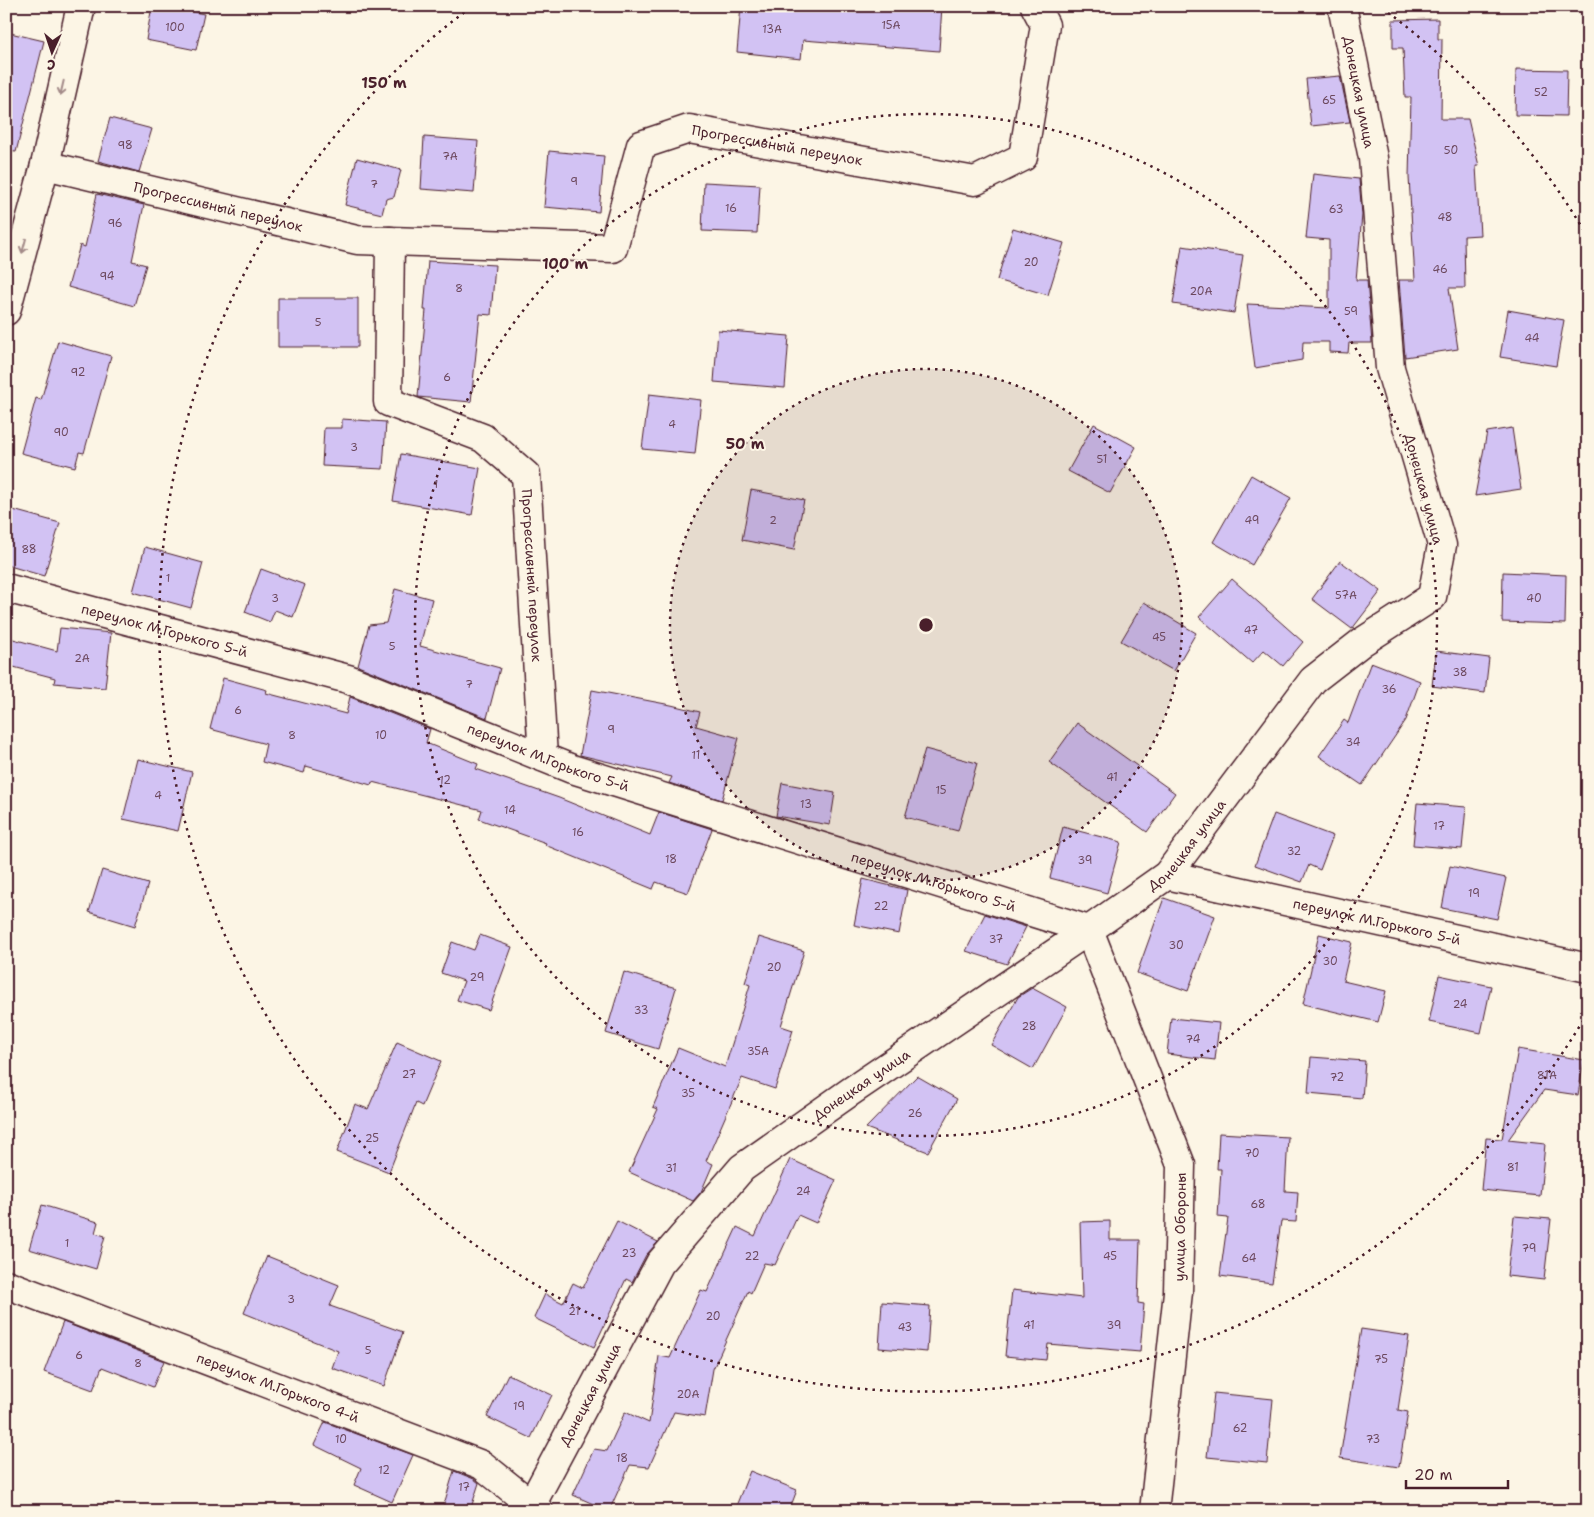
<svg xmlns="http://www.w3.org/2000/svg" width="1594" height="1517" font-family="'Shantell Sans',sans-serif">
	<rect width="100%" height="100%" fill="#fcf5e5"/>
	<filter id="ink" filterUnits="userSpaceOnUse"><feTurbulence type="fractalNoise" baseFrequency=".02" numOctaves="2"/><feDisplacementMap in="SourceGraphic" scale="10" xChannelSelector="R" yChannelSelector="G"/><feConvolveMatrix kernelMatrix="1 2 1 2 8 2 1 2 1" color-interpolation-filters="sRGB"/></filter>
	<g filter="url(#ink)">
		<path fill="#d2c2f3" stroke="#4a1f2b" d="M 152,6 L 165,6 L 204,14 L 196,50 L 146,40 Z
			M 741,6 L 942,6 L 939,51 L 803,40 L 801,59 L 737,52 Z
			M 1438,19 L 1438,39 L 1442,39 L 1441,119 L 1468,119 L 1479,166 L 1476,166 L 1480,235 L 1464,236 L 1465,288 L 1449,288 L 1458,349 L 1405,357 L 1399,280 L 1415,280 L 1409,177 L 1411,97 L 1405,97 L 1403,48 L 1393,48 L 1393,20 Z
			M 6,32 L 44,41 L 16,152 L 6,151 Z
			M 1516,69 L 1567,70 L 1566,116 L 1515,115 Z
			M 1340,76 L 1350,122 L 1311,126 L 1306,79 Z
			M 110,118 L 152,129 L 139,172 L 98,161 Z
			M 424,137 L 478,141 L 474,193 L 421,189 Z
			M 549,151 L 604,156 L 599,212 L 544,207 Z
			M 357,158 L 401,170 L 394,197 L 386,199 L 382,214 L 345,205 Z
			M 1313,174 L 1359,179 L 1362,215 L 1356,280 L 1367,280 L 1372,343 L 1349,343 L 1348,353 L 1329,352 L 1329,342 L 1303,342 L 1302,360 L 1255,368 L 1247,304 L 1329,308 L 1329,240 L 1306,238 Z
			M 704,182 L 760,185 L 757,233 L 702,231 Z
			M 97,194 L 144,205 L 132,261 L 146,265 L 134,306 L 68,287 L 80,245 L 85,247 Z
			M 1013,228 L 1064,243 L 1048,295 L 997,280 Z
			M 1182,246 L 1243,255 L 1234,313 L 1173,304 Z
			M 428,261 L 495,265 L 491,315 L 480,314 L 471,402 L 418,397 L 426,310 L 424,310 Z
			M 278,298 L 358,298 L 358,347 L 278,347 Z
			M 1508,310 L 1564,320 L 1556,366 L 1500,357 Z
			M 718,330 L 789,336 L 785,388 L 714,382 Z
			M 58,341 L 111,356 L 84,453 L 79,452 L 75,467 L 21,453 L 36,398 L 41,400 Z
			M 649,394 L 701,400 L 695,454 L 642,449 Z
			M 342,419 L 386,422 L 383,469 L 322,466 L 324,428 L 342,428 Z
			M 1094,424 L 1136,447 L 1110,493 L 1068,471 Z
			M 1512,428 L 1521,489 L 1475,496 L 1487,432 Z
			M 401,454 L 480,468 L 472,515 L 393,501 Z
			M 1251,475 L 1291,498 L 1252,565 L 1213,542 Z
			M 751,490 L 804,500 L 794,550 L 742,540 Z
			M 13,510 L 60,523 L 44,576 L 6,565 L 6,534 Z
			M 145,547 L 203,563 L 191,608 L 133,592 Z
			M 1340,561 L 1381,591 L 1352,629 L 1312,599 Z
			M 261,569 L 305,585 L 293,617 L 275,610 L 270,622 L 245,612 Z
			M 1503,572 L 1566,575 L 1565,624 L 1502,622 Z
			M 1232,579 L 1303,642 L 1283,666 L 1264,650 L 1252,663 L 1199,617 Z
			M 395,589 L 432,599 L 420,646 L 500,668 L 487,718 L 358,666 L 369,625 L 386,623 Z
			M 1144,602 L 1196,633 L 1174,671 L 1121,641 Z
			M 60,628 L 111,633 L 105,688 L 54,683 L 55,678 L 6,665 L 6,637 L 57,651 Z
			M 1436,651 L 1489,658 L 1485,693 L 1432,686 Z
			M 1371,662 L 1420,681 L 1406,720 L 1362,785 L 1319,756 L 1344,720 L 1348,723 Z
			M 223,678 L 267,690 L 266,693 L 346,714 L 350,697 L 430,729 L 426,743 L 478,764 L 476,769 L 559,798 L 650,835 L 659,812 L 712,829 L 688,893 L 656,882 L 653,889 L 545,845 L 546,843 L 479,819 L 482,810 L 372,782 L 371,785 L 306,766 L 304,773 L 262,762 L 266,744 L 210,729 Z
			M 592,690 L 671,705 L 700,712 L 696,726 L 739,738 L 722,800 L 669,783 L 672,777 L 580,755 Z
			M 1077,723 L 1175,793 L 1147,832 L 1049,762 Z
			M 925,749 L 977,763 L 958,831 L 905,817 Z
			M 138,759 L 192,772 L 178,831 L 123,819 Z
			M 782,783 L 835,793 L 830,825 L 776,816 Z
			M 1417,803 L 1466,807 L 1462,849 L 1413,845 Z
			M 1274,814 L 1333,836 L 1320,870 L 1309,865 L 1302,882 L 1255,865 Z
			M 1063,827 L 1121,842 L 1107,893 L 1050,878 Z
			M 1450,866 L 1506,878 L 1497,919 L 1442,908 Z
			M 102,870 L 148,884 L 135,926 L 89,912 Z
			M 863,879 L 907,890 L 899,934 L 854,925 Z
			M 1164,898 L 1215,916 L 1188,991 L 1137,973 Z
			M 985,914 L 1026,927 L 1007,964 L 966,951 Z
			M 1319,934 L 1352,942 L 1343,981 L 1386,991 L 1378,1022 L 1303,1004 Z
			M 480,935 L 512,947 L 489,1010 L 457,1000 L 464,981 L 441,973 L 452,942 L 474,950 Z
			M 759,937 L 804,951 L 781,1026 L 793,1030 L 775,1089 L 742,1078 L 706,1161 L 713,1164 L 701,1192 L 693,1201 L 629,1172 L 658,1109 L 653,1107 L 678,1048 L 725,1067 L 750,985 L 745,983 Z
			M 624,972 L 676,988 L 658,1049 L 606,1033 Z
			M 1439,975 L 1491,986 L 1481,1033 L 1429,1022 Z
			M 1032,988 L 1067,1007 L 1033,1069 L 991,1045 L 1018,997 Z
			M 1171,1018 L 1219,1023 L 1215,1060 L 1167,1054 Z
			M 397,1042 L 441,1061 L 422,1106 L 416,1103 L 389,1172 L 337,1152 L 355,1104 L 368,1109 Z
			M 1518,1049 L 1584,1060 L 1578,1095 L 1544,1090 L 1508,1140 L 1545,1144 L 1540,1196 L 1481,1190 L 1486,1138 L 1502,1139 Z
			M 1311,1057 L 1365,1061 L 1362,1098 L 1308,1093 Z
			M 917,1076 L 957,1099 L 928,1152 L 866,1128 Z
			M 1219,1133 L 1288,1137 L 1285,1191 L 1298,1192 L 1296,1222 L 1281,1221 L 1272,1283 L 1220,1276 L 1228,1218 L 1218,1217 L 1221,1169 L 1217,1169 Z
			M 790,1159 L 836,1180 L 816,1223 L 798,1215 L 775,1265 L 764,1263 L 751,1293 L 748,1291 L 713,1369 L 705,1417 L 674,1412 L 649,1467 L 630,1465 L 609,1511 L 573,1495 L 594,1449 L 607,1451 L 625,1412 L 649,1423 L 659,1356 L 670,1358 L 701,1290 L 707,1292 L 737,1227 L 755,1236 Z
			M 42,1205 L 98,1222 L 95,1233 L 105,1236 L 96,1269 L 29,1249 Z
			M 1514,1216 L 1551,1219 L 1544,1280 L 1507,1276 Z
			M 617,1221 L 658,1242 L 646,1255 L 632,1282 L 626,1279 L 594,1347 L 534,1318 L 545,1294 L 563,1303 L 573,1283 L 583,1288 Z
			M 1110,1221 L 1110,1240 L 1140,1240 L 1138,1303 L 1144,1304 L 1140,1352 L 1048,1344 L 1046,1360 L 1005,1356 L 1012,1290 L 1082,1298 L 1080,1222 Z
			M 267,1256 L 339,1285 L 330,1306 L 403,1332 L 384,1386 L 332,1368 L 338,1351 L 244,1313 Z
			M 882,1302 L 930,1306 L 927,1352 L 879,1348 Z
			M 63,1322 L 164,1361 L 153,1387 L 102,1367 L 93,1390 L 44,1372 Z
			M 1361,1329 L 1409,1336 L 1398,1410 L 1408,1412 L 1399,1467 L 1340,1458 Z
			M 508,1374 L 552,1395 L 531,1438 L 487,1417 Z
			M 1214,1393 L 1273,1399 L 1267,1463 L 1207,1457 Z
			M 325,1422 L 413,1455 L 392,1502 L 354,1485 L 361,1468 L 314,1445 Z
			M 454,1471 L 474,1479 L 479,1483 L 470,1511 L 442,1511 Z
			M 750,1471 L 797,1490 L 789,1511 L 734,1511 Z"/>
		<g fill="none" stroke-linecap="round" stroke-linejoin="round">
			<g stroke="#4a1f2b" stroke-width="31">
				<g id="minor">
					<path id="s1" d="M 45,165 L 357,240 L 613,248 L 641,145 L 689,129 L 975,181 L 1023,157 L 1045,25 L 1035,6"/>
					<path id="s2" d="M 390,241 L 388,402 L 483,438 L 526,475 L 543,757"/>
					<path id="s3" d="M 6,588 L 348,679 L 572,769 L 1089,930 L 1181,1165 L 1178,1292 L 1154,1511"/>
					<path id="s4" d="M 1167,875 L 1588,968"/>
					<path id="s5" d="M 6,1284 L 482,1465 L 539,1511"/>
					<path id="s6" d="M 528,1511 L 660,1263 L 742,1168 L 850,1092 L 1089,930 L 1167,875 L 1313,680 L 1362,642 L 1432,597 L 1442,545 L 1390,368 L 1373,158 L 1342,6"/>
				</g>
			</g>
			<g stroke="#4a1f2b" stroke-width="31">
				<path id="tertiary" d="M 6,311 L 45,165 L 81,6"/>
			</g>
			<use href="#minor" stroke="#fcf5e5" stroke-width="28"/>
			<use href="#tertiary" stroke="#fcf5e5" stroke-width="28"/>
		</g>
		<defs><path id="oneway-shaft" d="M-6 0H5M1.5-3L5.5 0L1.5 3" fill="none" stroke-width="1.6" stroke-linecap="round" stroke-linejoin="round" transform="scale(1.25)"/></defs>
		<g stroke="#a38a88">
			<use href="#oneway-shaft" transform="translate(62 88) rotate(103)"/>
			<use href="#oneway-shaft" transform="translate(24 246) rotate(105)"/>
		</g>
	</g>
	<circle cx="926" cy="625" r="256" fill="#4a1f2b" fill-opacity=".12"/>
	<g fill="none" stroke="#4a1f2b" stroke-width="2.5" stroke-dasharray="2.5 5">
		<circle cx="926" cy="625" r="256"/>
		<circle cx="926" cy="625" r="511"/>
		<path d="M1587 1014A767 767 0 1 1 470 8M1382 8A767 767 0 0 1 1587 236"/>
	</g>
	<g text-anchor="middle" stroke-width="4" stroke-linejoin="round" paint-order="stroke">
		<g font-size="11" fill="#6c485d">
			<text x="891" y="29">15А</text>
			<text x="175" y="31">100</text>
			<text x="772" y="33">13А</text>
			<text x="1541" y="96">52</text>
			<text x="1329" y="104">65</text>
			<text x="125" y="149">98</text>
			<text x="1451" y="154">50</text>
			<text x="450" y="160">7А</text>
			<text x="574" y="185">9</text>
			<text x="374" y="188">7</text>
			<text x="731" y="212">16</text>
			<text x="1336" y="213">63</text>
			<text x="1445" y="221">48</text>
			<text x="115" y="227">96</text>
			<text x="1031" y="266">20</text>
			<text x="1440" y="273">46</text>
			<text x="107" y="280">94</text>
			<text x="459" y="292">8</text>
			<text x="1201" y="295">20А</text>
			<text x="1351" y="315">59</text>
			<text x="318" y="326">5</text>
			<text x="1532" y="342">44</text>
			<text x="78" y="376">92</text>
			<text x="447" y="381">6</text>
			<text x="672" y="428">4</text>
			<text x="61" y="436">90</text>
			<text x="354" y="451">3</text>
			<text x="1102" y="463">51</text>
			<text x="436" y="488">1</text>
			<text x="773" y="524">2</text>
			<text x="1252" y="524">49</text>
			<text x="29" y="553">88</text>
			<text x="168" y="582">1</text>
			<text x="1346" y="599">57А</text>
			<text x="275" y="602">3</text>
			<text x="1534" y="602">40</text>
			<text x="1251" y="634">47</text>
			<text x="1159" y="641">45</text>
			<text x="392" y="650">5</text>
			<text x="82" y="662">2А</text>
			<text x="1460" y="676">38</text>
			<text x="469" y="688">7</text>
			<text x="1389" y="693">36</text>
			<text x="238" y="714">6</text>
			<text x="611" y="733">9</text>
			<text x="292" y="739">8</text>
			<text x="381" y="739">10</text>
			<text x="1353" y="746">34</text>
			<text x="696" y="759">11</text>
			<text x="1112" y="781">41</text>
			<text x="445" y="784">12</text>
			<text x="941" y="794">15</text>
			<text x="158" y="799">4</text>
			<text x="806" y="808">13</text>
			<text x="510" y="814">14</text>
			<text x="1439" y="830">17</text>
			<text x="578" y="836">16</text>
			<text x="1294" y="855">32</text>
			<text x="671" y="863">18</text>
			<text x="1085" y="864">39</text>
			<text x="1474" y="897">19</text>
			<text x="881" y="910">22</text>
			<text x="996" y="943">37</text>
			<text x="1176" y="949">30</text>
			<text x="1330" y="965">30</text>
			<text x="774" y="971">20</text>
			<text x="477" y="981">29</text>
			<text x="1460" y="1008">24</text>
			<text x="641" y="1014">33</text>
			<text x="1029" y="1030">28</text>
			<text x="1193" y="1043">74</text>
			<text x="758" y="1055">35А</text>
			<text x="409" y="1078">27</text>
			<text x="1547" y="1079">81А</text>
			<text x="1337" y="1081">72</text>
			<text x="688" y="1097">35</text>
			<text x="915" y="1117">26</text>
			<text x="372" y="1142">25</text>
			<text x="1252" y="1157">70</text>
			<text x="1513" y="1171">81</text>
			<text x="671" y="1172">31</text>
			<text x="803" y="1195">24</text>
			<text x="1258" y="1208">68</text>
			<text x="67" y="1247">1</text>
			<text x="1529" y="1252">79</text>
			<text x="629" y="1257">23</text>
			<text x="752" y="1260">22</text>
			<text x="1110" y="1260">45</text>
			<text x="1249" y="1262">64</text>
			<text x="291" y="1303">3</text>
			<text x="574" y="1315">21</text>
			<text x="713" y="1320">20</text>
			<text x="1029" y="1329">41</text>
			<text x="1114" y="1329">39</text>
			<text x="905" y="1331">43</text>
			<text x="368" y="1354">5</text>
			<text x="79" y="1359">6</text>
			<text x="1381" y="1363">75</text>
			<text x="138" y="1367">8</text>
			<text x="688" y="1398">20А</text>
			<text x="519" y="1410">19</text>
			<text x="1240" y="1432">62</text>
			<text x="341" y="1443">10</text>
			<text x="1373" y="1443">73</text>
			<text x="622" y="1462">18</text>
			<text x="384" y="1474">12</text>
			<text x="464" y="1491">17</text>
		</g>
		<g font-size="14" fill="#4a1f2b" stroke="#fcf5e5">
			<text transform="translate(1359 92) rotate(79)" y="5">Донецкая улица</text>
			<text dy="5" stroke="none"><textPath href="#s1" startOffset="824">Прогрессивный переулок</textPath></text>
			<text dy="5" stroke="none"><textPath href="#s1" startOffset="178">Прогрессивный переулок</textPath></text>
			<text transform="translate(1424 489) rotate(75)" y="5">Донецкая улица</text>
			<text dy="5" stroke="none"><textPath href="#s2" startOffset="420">Прогрессивный переулок</textPath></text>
			<text dy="5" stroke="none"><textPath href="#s3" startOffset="164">переулок М.Горького 5-й</textPath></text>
			<text dy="5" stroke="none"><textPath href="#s3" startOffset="569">переулок М.Горького 5-й</textPath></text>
			<text dy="5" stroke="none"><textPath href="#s6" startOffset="958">Донецкая улица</textPath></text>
			<text dy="5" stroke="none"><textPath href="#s3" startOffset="974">переулок М.Горького 5-й</textPath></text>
			<text dy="5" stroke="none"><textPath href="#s4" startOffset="215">переулок М.Горького 5-й</textPath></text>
			<text dy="5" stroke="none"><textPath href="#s6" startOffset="552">Донецкая улица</textPath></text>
			<text transform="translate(1180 1227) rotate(-89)" y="5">улица Обороны</text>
			<text dy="5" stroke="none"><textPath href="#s5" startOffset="291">переулок М.Горького 4-й</textPath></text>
			<text dy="5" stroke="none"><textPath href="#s6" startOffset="132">Донецкая улица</textPath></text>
		</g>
	</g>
	<circle cx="926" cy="625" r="8" fill="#4a1f2b" stroke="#fcf5e5" stroke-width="2.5"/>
	<g font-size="15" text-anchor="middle" font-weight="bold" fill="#4a1f2b" stroke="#fcf5e5" stroke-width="4" stroke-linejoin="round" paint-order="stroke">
		<text x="384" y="88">150 m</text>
		<text x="565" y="269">100 m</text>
		<text x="745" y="449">50 m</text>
	</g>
	<rect width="1594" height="1517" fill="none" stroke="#fcf5e5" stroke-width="25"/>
	<rect x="12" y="12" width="1569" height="1492" fill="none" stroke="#4a1f2b" stroke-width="2" filter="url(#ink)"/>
	<g transform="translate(52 52) rotate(183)" stroke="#fcf5e5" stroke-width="4" paint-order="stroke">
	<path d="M0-4L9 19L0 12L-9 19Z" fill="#4a1f2b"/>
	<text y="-8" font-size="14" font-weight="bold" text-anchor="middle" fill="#4a1f2b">С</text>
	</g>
	<path d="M1406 1480v8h102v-8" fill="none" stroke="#4a1f2b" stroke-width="2.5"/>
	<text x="1414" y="1480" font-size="15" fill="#4a1f2b" stroke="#fcf5e5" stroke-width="4" paint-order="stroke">20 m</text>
</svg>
